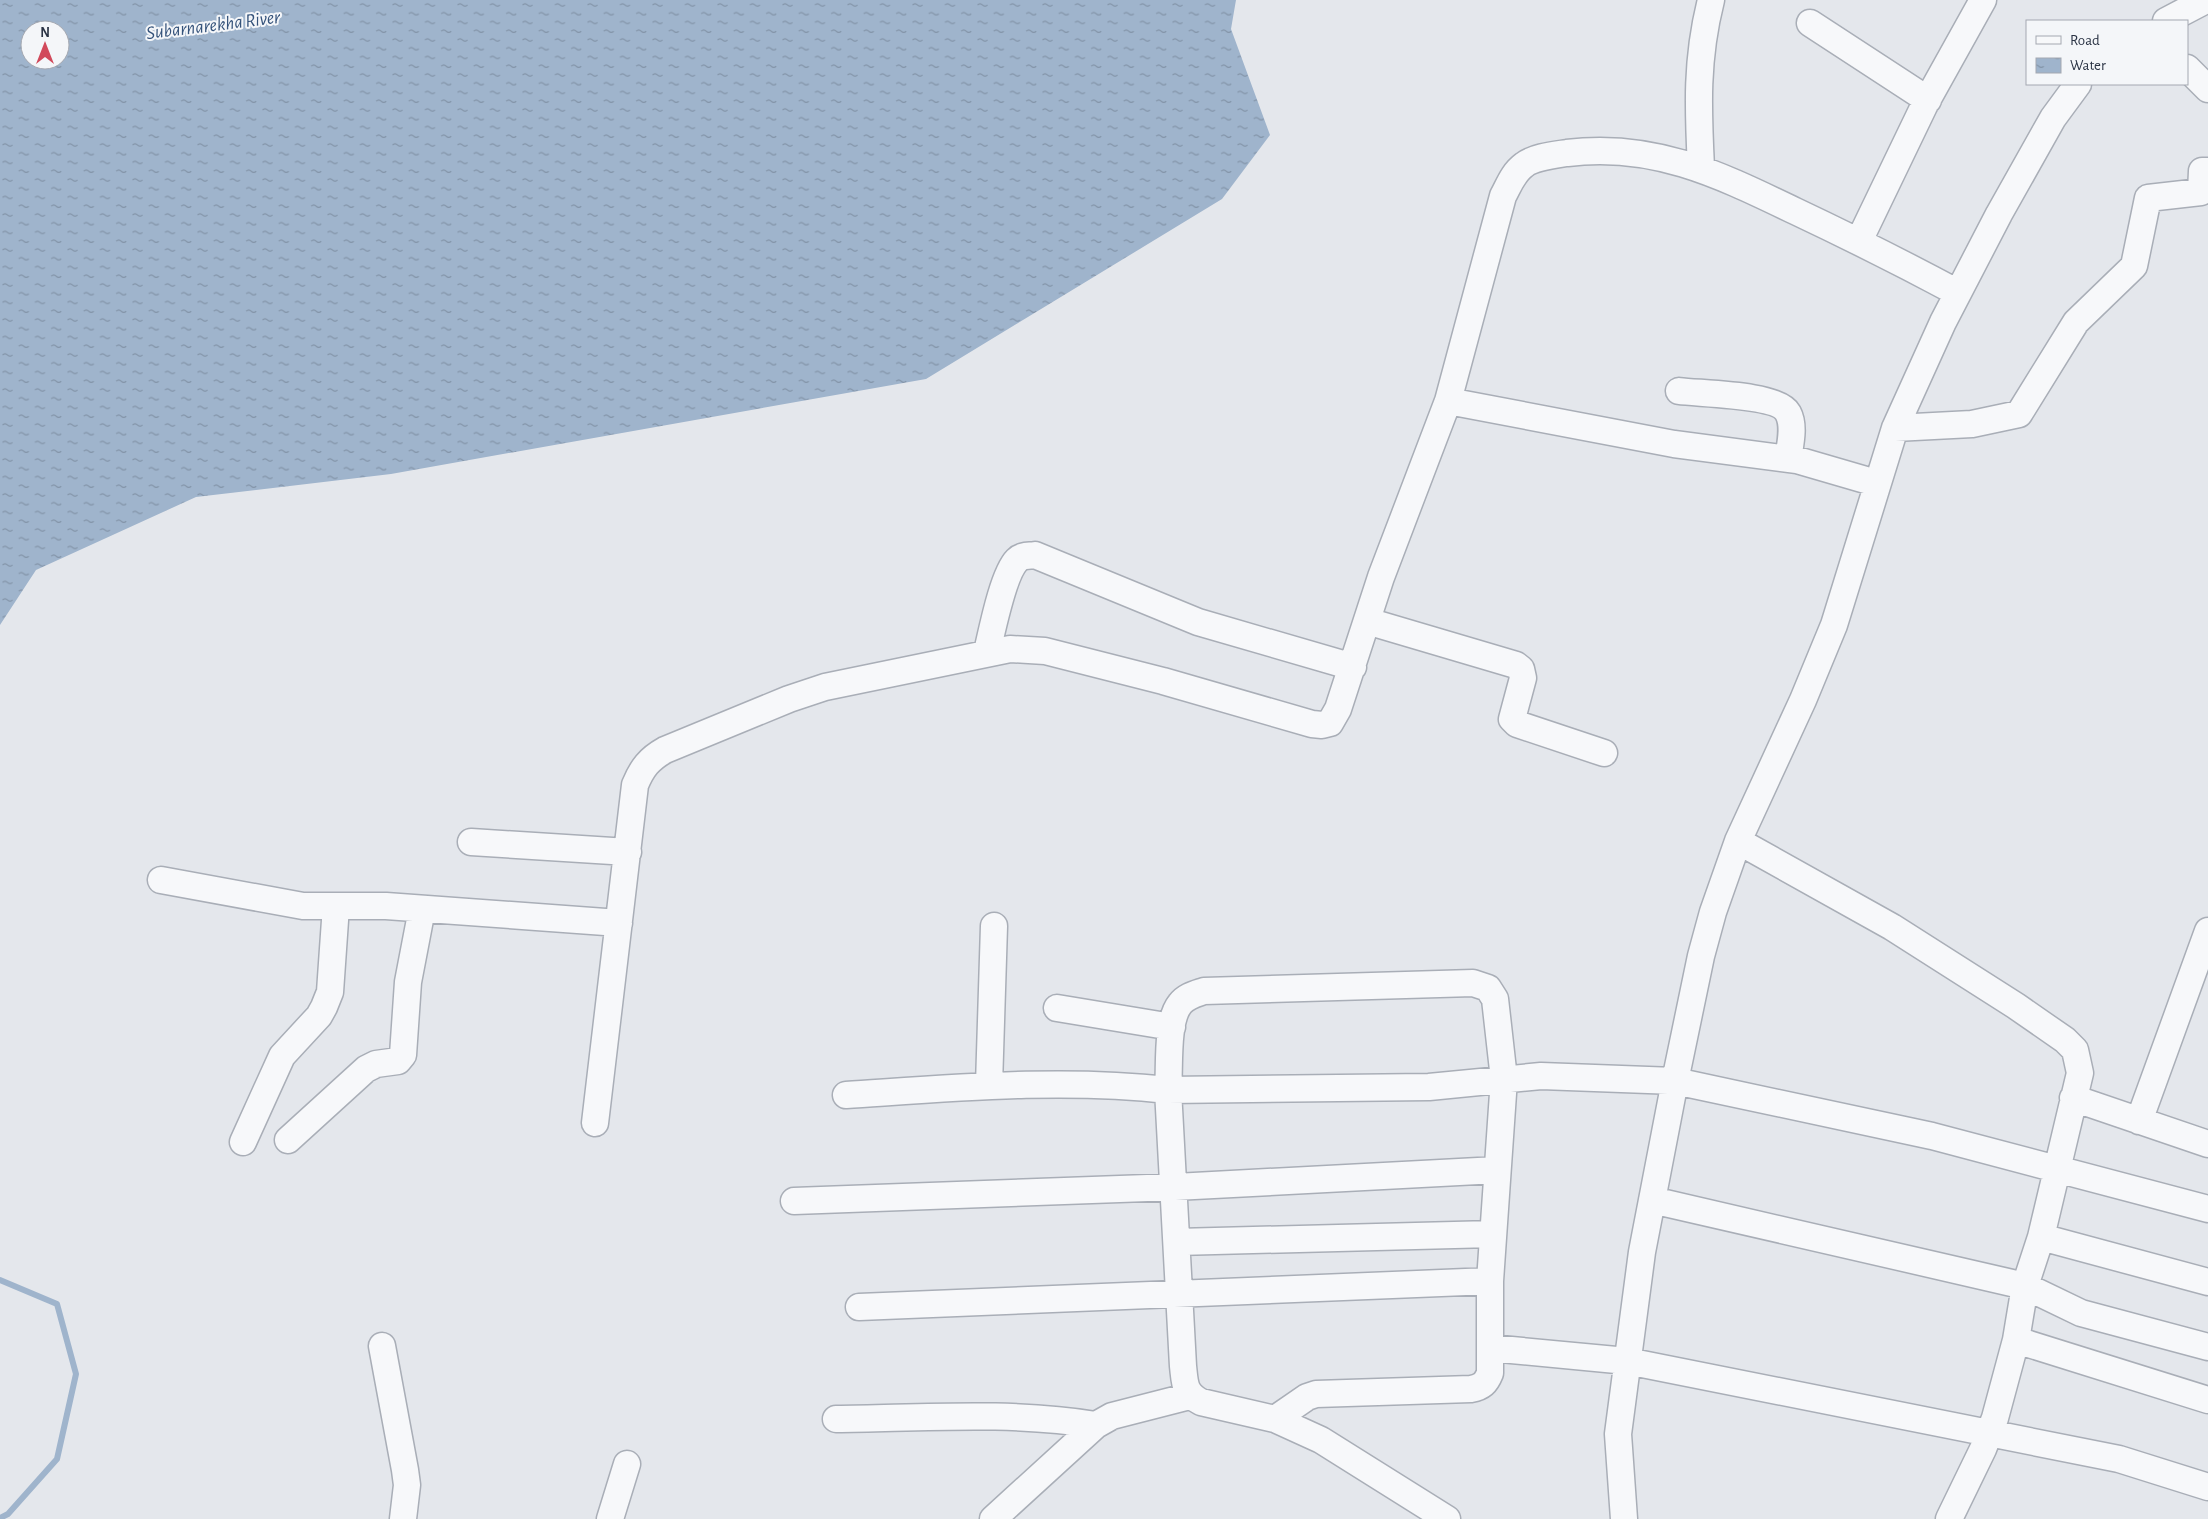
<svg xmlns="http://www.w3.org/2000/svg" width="2208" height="1519" font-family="'Alegreya Sans',sans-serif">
	<defs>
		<pattern id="water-ripples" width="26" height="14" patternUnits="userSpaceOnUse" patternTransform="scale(1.25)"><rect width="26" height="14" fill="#9fb4cc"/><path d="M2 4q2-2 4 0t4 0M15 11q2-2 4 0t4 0" fill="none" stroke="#8293a7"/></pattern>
	</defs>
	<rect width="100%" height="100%" fill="#e4e7ec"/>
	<path fill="url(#water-ripples)" fill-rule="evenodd" d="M 0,0 L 1236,0 L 1231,29 L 1270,135 L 1222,199 L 926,379 L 391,474 L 196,497 L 36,570 L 0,625 ZM 30,30 L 60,30 L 60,60 L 30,60 Z"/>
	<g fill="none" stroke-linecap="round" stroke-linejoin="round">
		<path stroke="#9fb4cc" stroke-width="6" d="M 0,1280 L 57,1304 L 76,1374 L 57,1459 L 8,1514 L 0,1518"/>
		<g stroke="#a9aeb7" stroke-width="29">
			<path id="minor" d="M 2166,21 L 2206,0
				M 1810,23 L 1928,100
				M 2187,68 L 2208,89
				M 1701,168 C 1698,108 1696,59 1711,0
				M 1859,241 L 1924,106 L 1983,0
				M 1679,391 C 1700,394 1778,394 1788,413 C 1795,426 1790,445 1788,459
				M 1448,401 L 1674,444 L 1797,460 L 1876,483
				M 1895,428 L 1972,424 L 2019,414 L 2076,322 L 2134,266 L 2148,198 L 2201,192 L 2202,171 L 2208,171
				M 1367,621 L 1516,665 L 1521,669 L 1523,678 L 1512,719 L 1517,724 L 1604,753
				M 987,652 C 992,631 1003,574 1017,560 C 1022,555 1028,556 1035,555 L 1198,622 L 1353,667
				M 1738,841 L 1892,927 L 2016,1006 L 2065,1040 L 2075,1050 L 2080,1073 L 2041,1237 L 2025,1286 L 2016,1340 L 1995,1418 L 1983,1449 L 1949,1519
				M 471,842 L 628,852
				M 161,880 L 303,906 L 386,906 L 619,923
				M 1057,1008 L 1172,1027
				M 989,1085 L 994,926
				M 846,1095 C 953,1088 1061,1078 1168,1090 L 1183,1366 C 1185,1384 1184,1393 1201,1402 L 1275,1419 L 1321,1440 L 1447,1519
				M 2073,1098 L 2208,1144
				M 2139,1121 L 2208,931
				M 595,1123 L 635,785 C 642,768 649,759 665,750 L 789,699 L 825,687 L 1010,649 L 1045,651 L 1163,681 L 1312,724 L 1322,725 L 1330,723 L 1338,709 L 1381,577 L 1448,401 L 1503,196 C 1509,185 1513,173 1524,165 C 1534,157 1554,155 1567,153 C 1654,142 1720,175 1795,211 C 1850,237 1904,264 1958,293
				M 288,1140 L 366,1069 L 376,1064 L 398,1061 L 403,1055 L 408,982 L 422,909
				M 243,1142 L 282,1056 L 319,1016 L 324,1007 L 330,992 L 336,906
				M 1652,1200 L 2025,1286 L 2081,1313 L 2208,1347
				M 794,1201 L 1175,1187 L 1497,1170
				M 2041,1237 L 2208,1282
				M 1177,1242 L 1493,1234
				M 859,1307 L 1490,1281
				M 2016,1340 L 2208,1400
				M 382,1346 L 405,1470 L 407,1485 L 403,1519
				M 1490,1348 L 1627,1361 L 2119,1459 L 2208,1487
				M 836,1419 C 923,1418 1010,1411 1096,1425
				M 1275,1419 L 1307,1397 L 1316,1394 L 1471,1389 C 1482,1387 1486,1383 1490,1373 L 1490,1281 L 1504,1079 L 1495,999 L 1488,988 L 1473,983 L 1204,991 C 1195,994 1186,996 1180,1004 C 1166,1021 1170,1068 1168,1090 L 1429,1087 L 1541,1076 L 1675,1081 L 1932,1136 L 2208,1209
				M 610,1519 L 627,1464
				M 993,1519 L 1096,1425 L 1112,1416 L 1190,1396
				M 1624,1519 L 1618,1434 L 1642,1252 L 1675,1081 L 1701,956 L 1713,912 L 1738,841 L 1803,700 L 1834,625 L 1895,428 L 1943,322 L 1999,214 L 2053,118 L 2078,84"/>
		</g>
		<use href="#minor" stroke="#f7f8fa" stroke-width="26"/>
	</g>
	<g text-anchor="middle" stroke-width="4" stroke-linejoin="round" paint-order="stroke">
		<g font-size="19" font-style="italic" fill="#34527a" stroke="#f4f6f9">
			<text transform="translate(213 24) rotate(-7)" y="7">Subarnarekha River</text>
		</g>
	</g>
	<rect x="2026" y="20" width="162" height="65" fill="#f4f6f9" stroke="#a4a8b1"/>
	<rect x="2036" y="36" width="25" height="8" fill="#f7f8fa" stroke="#a4a8b1"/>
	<text x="2070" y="45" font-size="15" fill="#2b3445">Road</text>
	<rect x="2036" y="58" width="25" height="15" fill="url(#water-ripples)" stroke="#a4a8b1"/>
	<text x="2070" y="70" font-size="15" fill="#2b3445">Water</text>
	<g transform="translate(45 45)"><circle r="24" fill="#f4f6f9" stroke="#a4a8b1"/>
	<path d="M0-4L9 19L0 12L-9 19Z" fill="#d1495b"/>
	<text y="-8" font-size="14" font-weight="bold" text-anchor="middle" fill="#2b3445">N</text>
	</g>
</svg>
